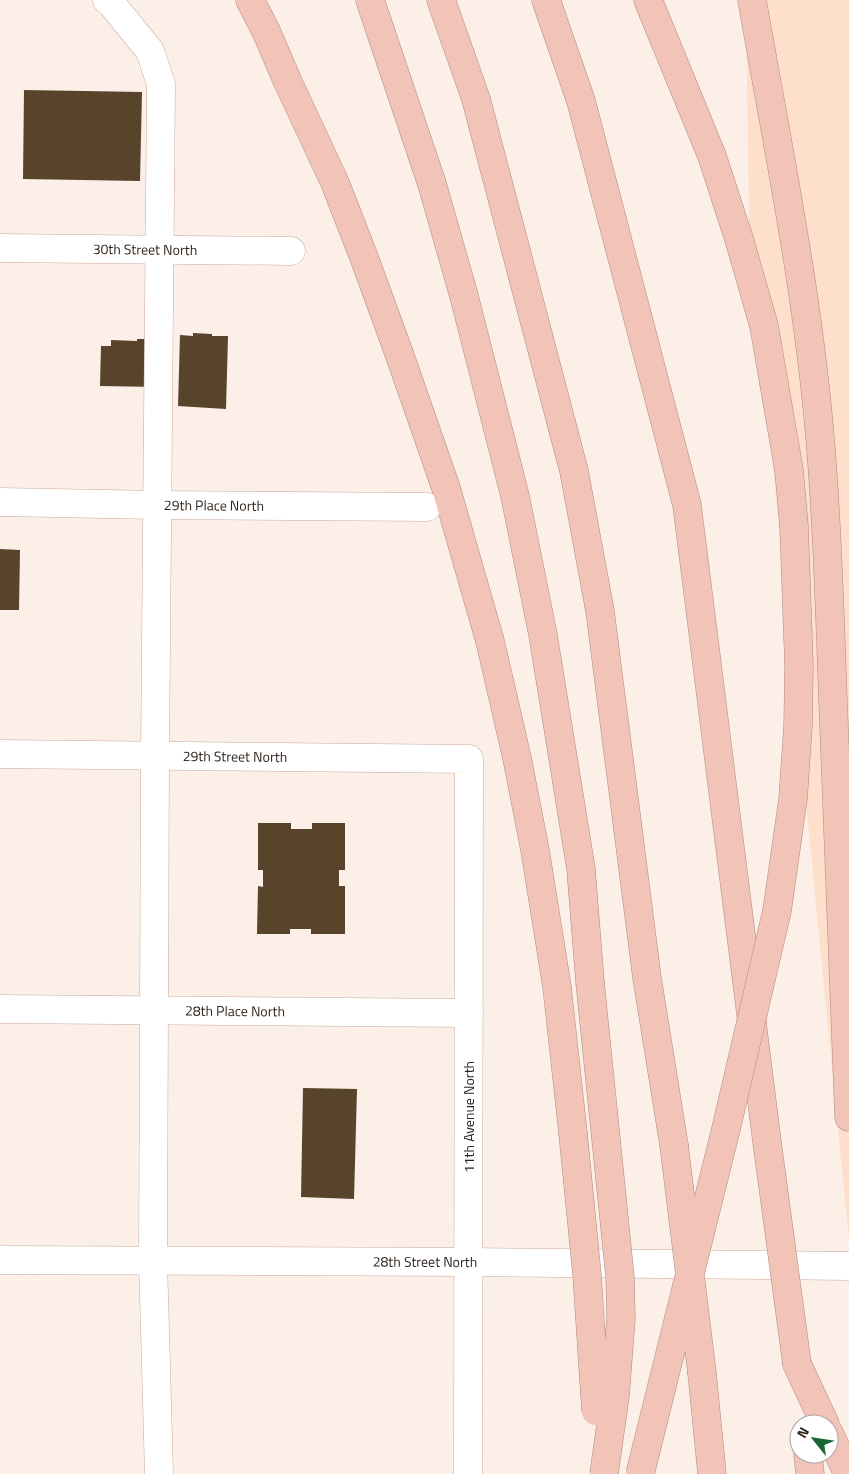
<svg xmlns="http://www.w3.org/2000/svg" width="849" height="1474" font-family="'Titillium Web',sans-serif">
	<rect width="100%" height="100%" fill="#fbefe7"/>
	<path fill="#fddfcc" d="M 746,0 L 849,0 L 849,1241 L 749,221 Z"/>
	<path fill="#57442b" d="M 24,90 L 142,92 L 140,181 L 23,179 Z
		M 193,333 L 212,334 L 212,336 L 228,336 L 226,409 L 178,406 L 180,335 L 193,336 Z
		M 137,339 L 157,339 L 158,387 L 100,386 L 101,346 L 111,346 L 111,340 L 137,341 Z
		M 0,549 L 20,550 L 19,610 L 0,610 Z
		M 258,823 L 291,823 L 291,829 L 312,829 L 312,823 L 345,823 L 345,870 L 339,870 L 339,886 L 345,886 L 345,934 L 311,934 L 311,929 L 290,929 L 290,934 L 257,934 L 258,886 L 263,887 L 263,870 L 258,870 Z
		M 303,1088 L 357,1089 L 354,1199 L 301,1197 Z"/>
	<g fill="none" stroke-linecap="round" stroke-linejoin="round">
		<g stroke="#c9ac99" stroke-width="29">
			<g id="minor">
				<path d="M 107,0 L 111,3 L 150,51 L 161,84 L 155,756 L 153,1260 L 159,1474"/>
				<path id="s1" d="M 0,248 L 291,251"/>
				<path id="s2" d="M 0,502 L 158,505 L 427,507"/>
				<path id="s3" d="M 0,754 L 469,759 L 468,1474"/>
				<path id="s4" d="M 0,1009 L 469,1013"/>
				<path id="s5" d="M 0,1260 L 470,1262 L 849,1266"/>
			</g>
		</g>
		<g stroke="#ae8b81" stroke-width="29">
			<path id="highway" d="M 250,0 L 266,31 L 287,80 L 335,183 L 365,260 L 400,356 L 446,488 L 490,641 L 517,758 L 535,850 L 557,987 L 573,1133
				M 370,0 L 432,184 L 464,296 L 515,496 L 543,635 L 581,869 L 590,982
				M 441,0 L 476,99 L 574,471 L 600,611 L 647,978 L 674,1145
				M 546,0 L 581,101 L 687,505 L 767,1142
				M 648,0 L 712,156 L 739,239 L 764,326 L 789,470 L 794,526 L 799,666 L 798,726 L 793,799 L 777,911
				M 752,0 C 779,154 811,307 822,463 C 828,541 830,621 833,700 C 838,839 843,978 849,1117
				M 797,1364 L 825,1424
				M 702,1373 L 712,1474
				M 829,1433 L 848,1474
				M 808,1454 L 810,1474"/>
		</g>
		<use href="#minor" stroke="#fff" stroke-width="28"/>
		<use href="#highway" stroke="#f2c3b7" stroke-width="28"/>
		<g stroke="#ae8b81" stroke-width="29" stroke-linecap="butt">
			<path id="highway-bridge" d="M 590,982 L 620,1277 L 621,1319 L 615,1396 L 604,1474
				M 573,1133 L 587,1275 L 596,1411
				M 767,1142 L 797,1364
				M 674,1145 L 702,1373
				M 640,1474 L 725,1133 L 777,911"/>
		</g>
		<use href="#highway-bridge" stroke="#f2c3b7" stroke-width="28"/>
	</g>
	<g text-anchor="middle" stroke-width="5" stroke-linejoin="round" paint-order="stroke">
		<g font-size="14" fill="#2f241d" stroke="#fff">
			<text dy="5" stroke="none"><textPath href="#s1" startOffset="145">30th Street North</textPath></text>
			<text dy="5" stroke="none"><textPath href="#s2" startOffset="214">29th Place North</textPath></text>
			<text dy="5" stroke="none"><textPath href="#s3" startOffset="235">29th Street North</textPath></text>
			<text dy="5" stroke="none"><textPath href="#s4" startOffset="235">28th Place North</textPath></text>
			<text transform="translate(469 1117) rotate(-90)" y="5">11th Avenue North</text>
			<text dy="5" stroke="none"><textPath href="#s5" startOffset="425">28th Street North</textPath></text>
		</g>
	</g>
	<g transform="translate(814 1439) rotate(300)"><circle r="24" fill="#ffffff" stroke="#aca7a5"/>
	<path d="M0-4L9 19L0 12L-9 19Z" fill="#1c6633"/>
	<text y="-8" font-size="14" font-weight="bold" text-anchor="middle" fill="#2f241d">N</text>
	</g>
</svg>
